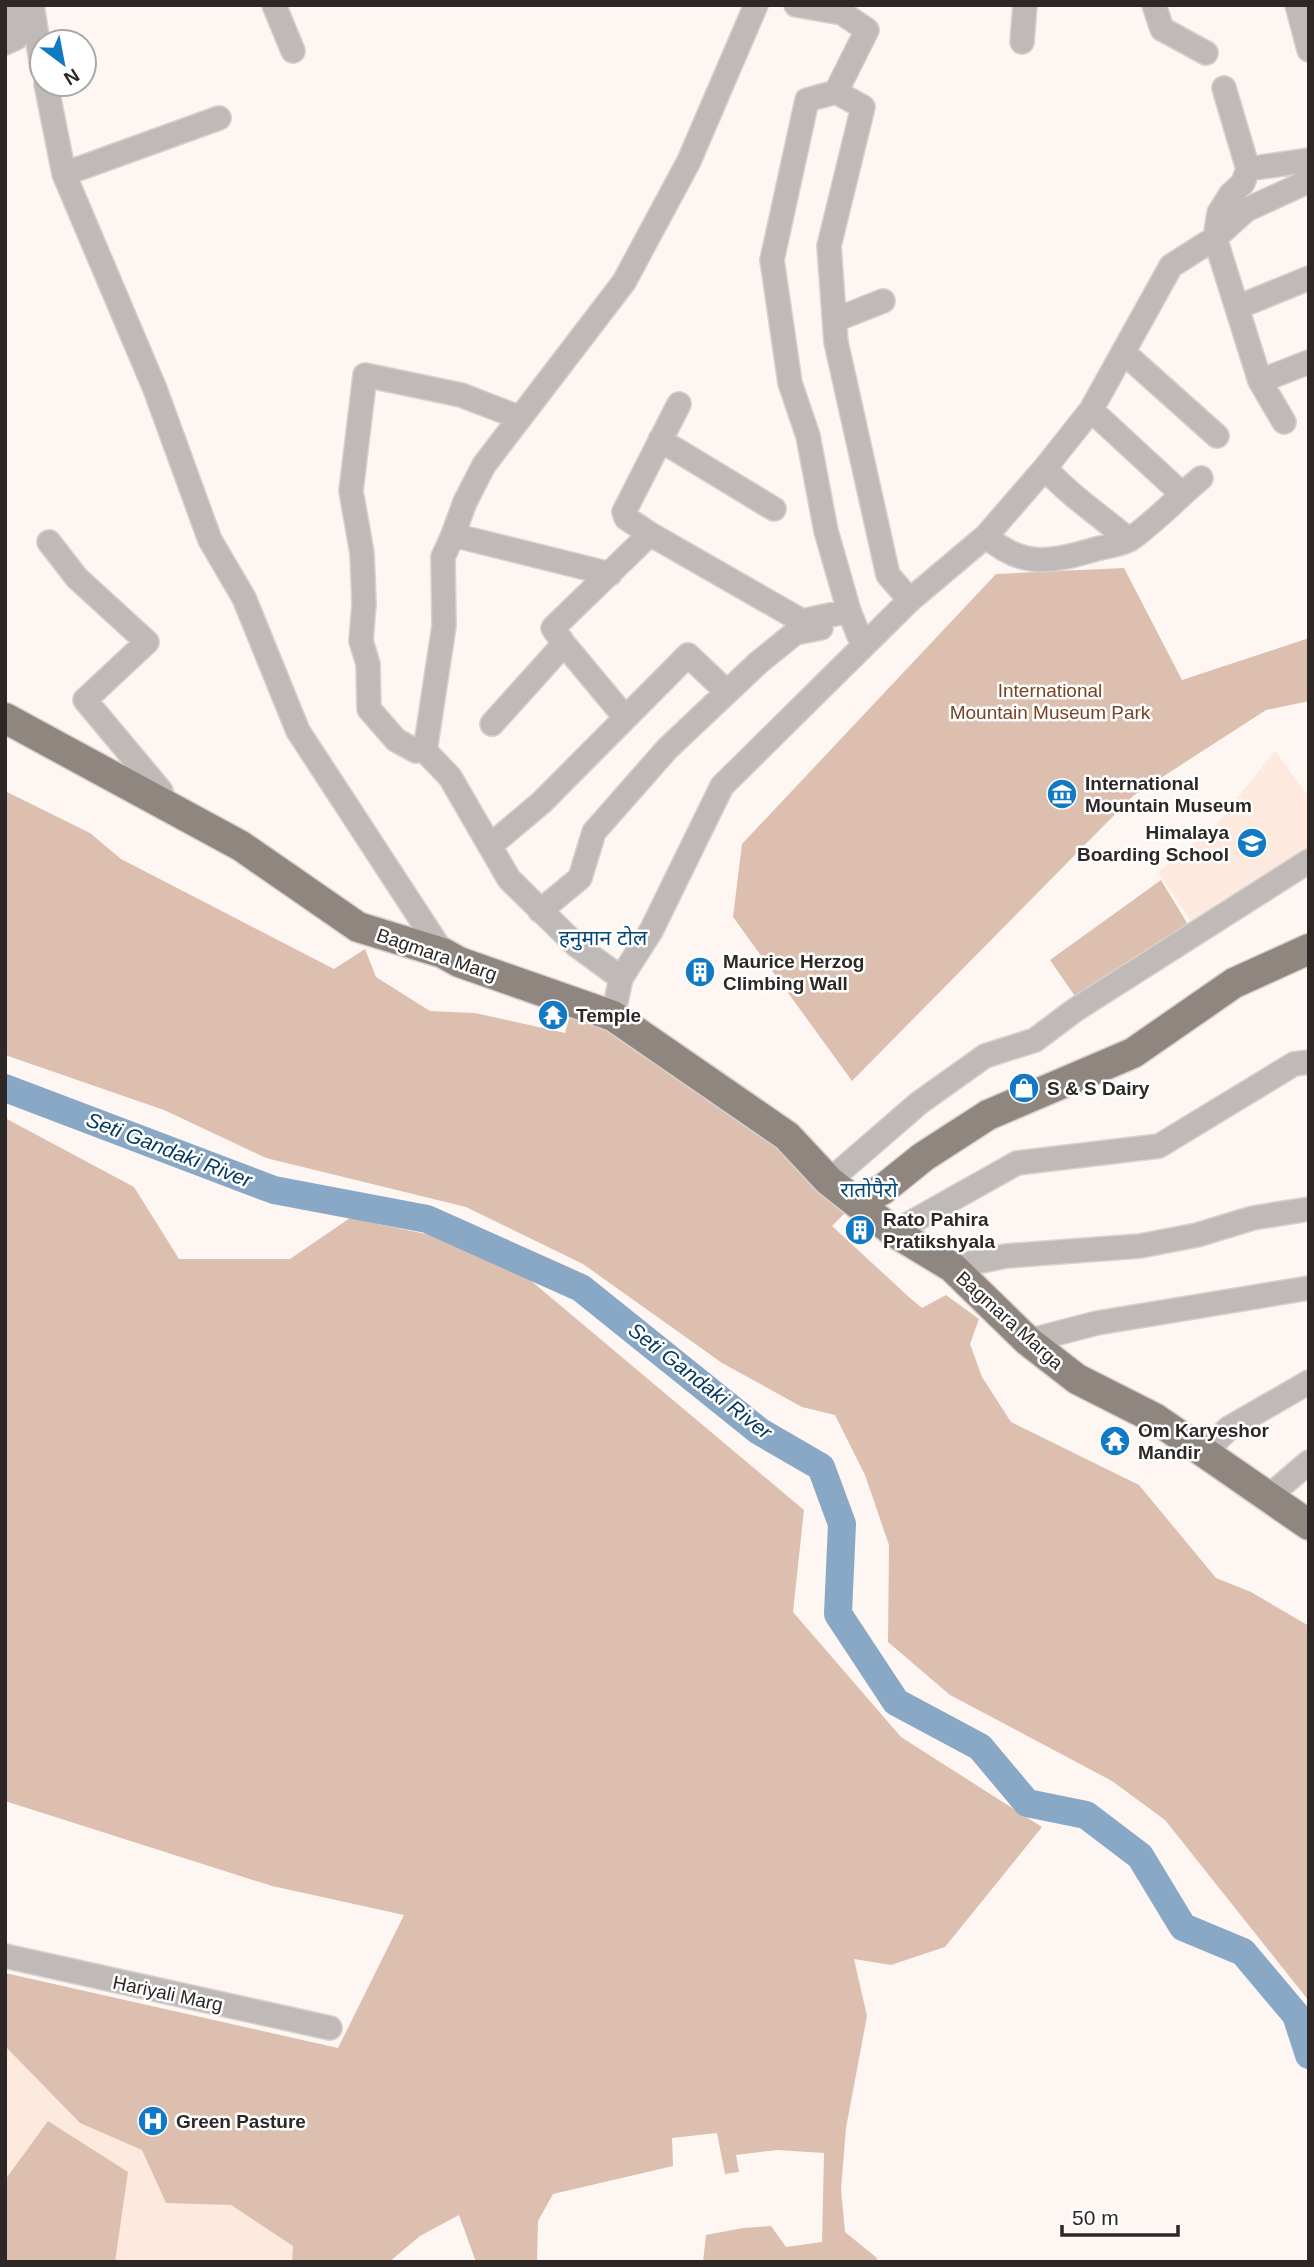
<svg xmlns="http://www.w3.org/2000/svg" width="1314" height="2267" font-family="Helvetica,'Noto Sans Devanagari',sans-serif">
	<rect width="100%" height="100%" fill="#fef6f2"/>
	<path fill="#fee9de" d="M 1275,751 L 1309,797 L 1309,859 L 1197,930 L 1158,872 L 1214,827 Z
		M 5,1980 L 330,2262 L 5,2262 Z"/>
	<path fill="#ddbfaf" d="M 1124,568 L 1182,680 L 1309,638 L 1309,701 L 1266,710 L 1133,796 L 852,1081 L 733,917 L 742,844 L 996,574 Z
		M 5,791 L 90,833 L 121,859 L 334,969 L 365,949 L 376,977 L 430,1011 L 475,1013 L 565,1033 L 571,1012 L 606,1025 L 743,1115 L 849,1209 L 832,1226 L 910,1298 L 922,1308 L 946,1295 L 979,1319 L 970,1344 L 982,1377 L 1011,1422 L 1139,1485 L 1216,1578 L 1251,1592 L 1309,1626 L 1309,2001 L 1165,1820 L 1112,1781 L 950,1695 L 888,1642 L 889,1545 L 865,1475 L 835,1415 L 802,1407 L 722,1363 L 583,1264 L 466,1207 L 266,1158 L 164,1110 L 5,1055 Z
		M 1161,880 L 1190,928 L 1079,1002 L 1050,960 Z
		M 5,1118 L 134,1187 L 179,1259 L 290,1259 L 350,1218 L 492,1248 L 804,1510 L 793,1612 L 901,1737 L 1042,1827 L 945,1947 L 891,1965 L 854,1959 L 867,2016 L 846,2128 L 841,2189 L 845,2232 L 877,2258 L 877,2262 L 703,2262 L 706,2235 L 743,2228 L 771,2226 L 786,2247 L 822,2242 L 824,2153 L 777,2150 L 736,2155 L 739,2172 L 725,2174 L 717,2133 L 672,2138 L 673,2166 L 553,2194 L 538,2221 L 537,2262 L 476,2262 L 459,2215 L 420,2236 L 389,2262 L 292,2262 L 293,2246 L 231,2205 L 166,2203 L 142,2150 L 80,2123 L 5,2046 L 5,1973 L 338,2048 L 404,1915 L 272,1886 L 5,1801 Z
		M 48,2121 L 128,2172 L 115,2262 L 5,2262 L 5,2180 Z"/>
	<g fill="none" stroke-linecap="round" stroke-linejoin="round">
		<path stroke="#89a8c6" stroke-width="28" d="M 5,1088 L 274,1190 L 427,1219 L 581,1288 L 759,1431 L 821,1467 L 842,1524 L 838,1614 L 896,1702 L 980,1747 L 1027,1803 L 1086,1815 L 1140,1856 L 1183,1927 L 1243,1952 L 1296,2015 L 1309,2055"/>
		<g stroke="#d8d1cd" stroke-width="26">
			<path id="minor" d="M 32,5 L 42,68
				M 274,5 L 293,51
				M 796,5 L 842,13 L 867,30 L 836,92 L 807,100 L 772,260 L 790,383 L 808,436 L 826,531 L 849,611
				M 1154,5 L 1162,29 L 1206,53
				M 1297,5 L 1309,50
				M 1022,42 L 1025,5
				M 5,43 L 16,38 L 14,5
				M 46,84 L 64,174 L 155,389 L 210,540 L 244,598 L 298,731 L 443,953
				M 1224,88 L 1248,169
				M 836,92 L 863,107 L 829,246 L 836,342 L 888,575 L 910,600
				M 64,174 L 219,118
				M 1238,307 L 1309,278
				M 835,320 L 883,301
				M 1123,352 L 1217,436
				M 1260,381 L 1309,362
				M 1091,410 L 1182,494
				M 1284,422 L 1260,381 L 1215,238 L 1219,213 L 1231,194 L 1243,183 L 1248,169 L 1309,160
				M 660,440 L 774,509
				M 1045,468 C 1070,496 1101,516 1129,540
				M 650,534 L 626,518 L 624,512 L 679,404
				M 453,535 L 465,502 L 484,465 L 624,282 L 689,161 L 756,5
				M 986,536 C 1023,569 1052,562 1096,549 C 1107,546 1122,545 1132,538 C 1157,520 1177,498 1201,478
				M 49,542 L 77,578 L 147,642 L 85,700 L 161,791 L 163,804
				M 610,574 L 453,535 L 443,557 L 444,626 L 425,751 L 450,777 L 509,879 L 576,945 L 621,978
				M 564,644 L 624,716
				M 492,724 L 564,644 L 553,628 L 650,534 L 802,621 L 849,611 L 863,646
				M 425,751 L 416,751 L 396,740 L 369,709 L 368,664 L 361,641 L 364,603 L 362,553 L 351,491 L 365,375 L 461,395 L 518,417
				M 491,845 L 542,802 L 688,655 L 726,691
				M 540,911 L 580,878 L 594,832 L 667,749 L 758,663 L 795,633 L 821,628
				M 613,1016 L 621,978 L 651,931 L 722,786 L 910,600 L 986,536 L 1045,468 L 1091,410 L 1171,266 L 1215,238 L 1246,210 L 1309,181
				M 829,1181 L 919,1103 L 985,1056 L 1035,1040 L 1075,1010 L 1309,861
				M 894,1232 L 1017,1163 L 1159,1146 L 1294,1064 L 1309,1062
				M 952,1267 L 1006,1256 L 1140,1246 L 1197,1235 L 1253,1218 L 1309,1209
				M 1028,1341 L 1097,1323 L 1309,1288
				M 1204,1453 L 1229,1428 L 1309,1382
				M 1268,1497 L 1309,1462
				M 5,1956 L 330,2028"/>
		</g>
		<g stroke="#d8d1cd" stroke-width="33">
			<path id="major" d="M 5,718 L 241,846 L 358,927 L 443,953 L 459,962 L 613,1016 L 787,1136 L 829,1181 L 894,1232 L 952,1267 L 1028,1341 L 1077,1379 L 1156,1419 L 1309,1525
				M 857,1200 L 882,1190 L 923,1157 L 988,1115 L 1133,1053 L 1234,983 L 1309,949"/>
		</g>
		<use href="#minor" stroke="#bfbab7" stroke-width="23"/>
		<use href="#major" stroke="#908680" stroke-width="30"/>
	</g>
	<defs>
		<g id="museum-disc" transform="scale(1.575)"><circle r="9.5" fill="#127ac5" stroke="#fff"/><path d="M0-6L6-3V-2H-6V-3ZM-5-1h2V3h-2ZM-1-1h2V3h-2ZM3-1h2V3H3ZM-6 4H6V6H-6Z" fill="#fff"/></g>
		<g id="school-disc" transform="scale(1.575)"><circle r="9.5" fill="#127ac5" stroke="#fff"/><path d="M0-5L7-2L0 1L-7-2ZM-4 1L0 2.5L4 1V4Q0 6-4 4Z" fill="#fff"/></g>
		<g id="building-disc" transform="scale(1.575)"><circle r="9.5" fill="#127ac5" stroke="#fff"/><path d="M-4-6H4V6H1V3H-1V6H-4ZM-2.5-4.3h1.7v1.8h-1.7ZM.8-4.3h1.7v1.8H.8ZM-2.5-1h1.7V.8h-1.7ZM.8-1h1.7V.8H.8Z" fill="#fff"/></g>
		<g id="temple-disc" transform="scale(1.575)"><circle r="9.5" fill="#127ac5" stroke="#fff"/><path d="M0-6L5-2H3V0L6.5 2.5H4V6H1.5V3h-3V6H-4V2.5H-6.5L-3 0V-2H-5Z" fill="#fff"/></g>
		<g id="shop-disc" transform="scale(1.575)"><circle r="9.5" fill="#127ac5" stroke="#fff"/><path d="M-5-2.5h2.3a2.7 3.5 0 0 1 5.4 0H5L5.5 6h-11ZM-1.5-2.5h3a1.5 2.3 0 0 0-3 0Z" fill="#fff"/></g>
		<g id="hospital-disc" transform="scale(1.575)"><circle r="9.5" fill="#127ac5" stroke="#fff"/><path d="M-5-5h3v3.5h4V-5h3V5h-3V1.5h-4V5h-3Z" fill="#fff"/></g>
	</defs>
	<g fill-rule="evenodd">
		<use href="#museum-disc" x="1062" y="794"/>
		<use href="#school-disc" x="1252" y="843"/>
		<use href="#building-disc" x="700" y="972"/>
		<use href="#temple-disc" x="553" y="1015"/>
		<use href="#shop-disc" x="1024" y="1088"/>
		<use href="#building-disc" x="860" y="1230"/>
		<use href="#temple-disc" x="1115" y="1441"/>
		<use href="#hospital-disc" x="153" y="2121"/>
	</g>
	<g text-anchor="middle" stroke-width="5" stroke-linejoin="round" paint-order="stroke">
		<g font-size="19" fill="#784324" stroke="#fff">
			<text x="1050" y="697">International<tspan x="1050" dy="22">Mountain Museum Park</tspan></text>
		</g>
		<g font-size="19" font-weight="bold" fill="#2d2826" stroke="#fff" text-anchor="start">
			<text x="1085" y="790">International<tspan x="1085" dy="22">Mountain Museum</tspan></text>
			<text x="1229" y="839" text-anchor="end">Himalaya<tspan x="1229" dy="22">Boarding School</tspan></text>
			<text x="723" y="968">Maurice Herzog<tspan x="723" dy="22">Climbing Wall</tspan></text>
			<text x="576" y="1022">Temple</text>
			<text x="1047" y="1095">S &amp; S Dairy</text>
			<text x="883" y="1226">Rato Pahira<tspan x="883" dy="22">Pratikshyala</tspan></text>
			<text x="1138" y="1437">Om Karyeshor<tspan x="1138" dy="22">Mandir</tspan></text>
			<text x="176" y="2128">Green Pasture</text>
		</g>
		<g font-size="19" fill="#2d2826" stroke="#fff">
			<text transform="translate(437 954) rotate(19)" y="7">Bagmara Marg</text>
			<text transform="translate(1010 1320) rotate(42)" y="7">Bagmara Marga</text>
			<text transform="translate(168 1993) rotate(12)" y="7">Hariyali Marg</text>
		</g>
		<g font-size="21" fill="#054776" stroke="#fff">
			<text x="603" y="945">हनुमान टोल</text>
			<text x="869" y="1197">रातोपैरो</text>
		</g>
		<g font-size="21" font-style="italic" fill="#063a61" stroke="#fff">
			<text transform="translate(169 1150) rotate(21)" y="7">Seti Gandaki River</text>
			<text transform="translate(700 1381) rotate(38)" y="7">Seti Gandaki River</text>
		</g>
	</g>
	<rect width="1314" height="2267" fill="none" stroke="#2d2826" stroke-width="14"/>
	<g transform="translate(63 63) rotate(148)"><circle r="33" fill="#ffffff" stroke="#aba9a8" stroke-width="2"/>
	<path d="M0-5L12 26L0 18L-12 26Z" fill="#127ac5"/>
	<text y="-10" font-size="19" font-weight="bold" text-anchor="middle" fill="#2d2826">N</text>
	</g>
	<path d="M1062 2225v10h116v-10" fill="none" stroke="#2d2826" stroke-width="3.5"/>
	<text x="1072" y="2225" font-size="21" fill="#2d2826" stroke="#ffffff" stroke-width="5" paint-order="stroke">50 m</text>
</svg>
